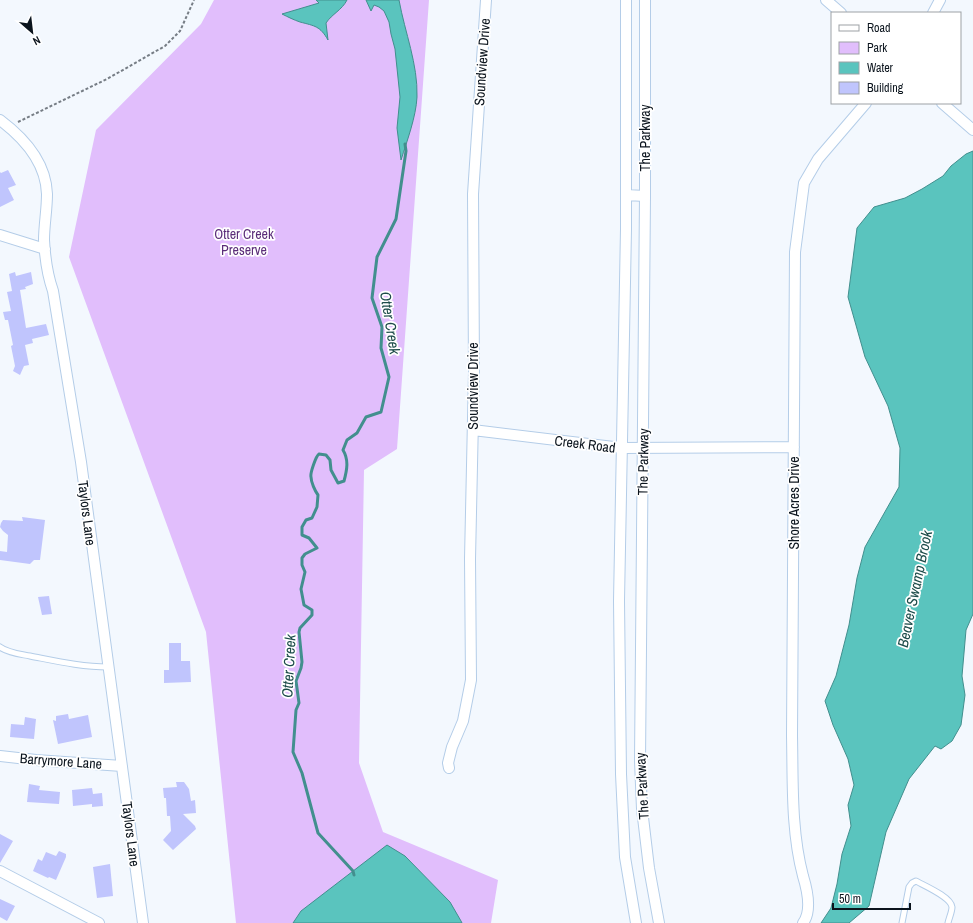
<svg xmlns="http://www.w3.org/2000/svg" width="973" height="923" font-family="'Archivo Narrow',sans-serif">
	<rect width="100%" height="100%" fill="#f3f8fe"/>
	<path fill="#e1befc" d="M 214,0 L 429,0 L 397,449 L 364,470 L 359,763 L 383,832 L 498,880 L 491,923 L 236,923 L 206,632 L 69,257 L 96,130 L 201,24 Z"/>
	<path fill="#5ac4be" stroke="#428f8e" d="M 316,0 L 347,0 C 342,10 332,14 326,23 L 328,40 C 320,26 315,26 300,22 C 294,20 288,17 282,14 L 319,3 Z
		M 366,0 L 399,0 C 405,33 418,64 417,97 C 416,117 407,141 401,160 L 397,128 L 400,97 L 395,49 L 391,34 L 389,22 L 384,11 L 379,7 L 374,5 L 371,11 Z
		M 973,151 L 973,614 L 966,630 L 962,676 L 965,695 L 961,725 L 952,741 L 941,749 L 935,746 L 909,779 L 886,832 L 869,906 L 849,923 L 821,923 L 831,908 L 837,884 L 842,854 L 851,826 L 848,805 L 854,785 L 848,759 L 833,725 L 825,701 L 836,676 L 849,625 L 857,578 L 865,547 L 899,487 L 900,448 L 888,406 L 865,357 L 848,297 L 857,228 L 874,207 L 905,198 L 922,189 L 943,176 L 951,166 L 966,154 Z
		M 387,845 L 405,856 L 450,902 L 461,921 L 462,923 L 293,923 L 301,911 Z"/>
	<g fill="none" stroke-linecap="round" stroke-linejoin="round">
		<path stroke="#428f8e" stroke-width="3" d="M 354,875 L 353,871 L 318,833 L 302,773 L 293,752 L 296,710 L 299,703 L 296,681 L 301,668 L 302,662 L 299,632 L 300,628 L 312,615 L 312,610 L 304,605 L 301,589 L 305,572 L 302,565 L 302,558 L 305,554 L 317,548 L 309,538 L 302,535 L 302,527 L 306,520 L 312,518 L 317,507 L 318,495 C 315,491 311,482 311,477 C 310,473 316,456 319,454 L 326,455 L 330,460 L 331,470 L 338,483 L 344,481 C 347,470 349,460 343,450 L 347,440 L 357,433 L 366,417 L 381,412 L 389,377 L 381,348 L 382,327 L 372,298 L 377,257 L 396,219 L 406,151 L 405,144"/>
	</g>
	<path fill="#c0c5fd" d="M 8,170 L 16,185 L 8,188 L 14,200 L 0,207 L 0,172 L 1,173 Z
		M 15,272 L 16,276 L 31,272 L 33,284 L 25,287 L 26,289 L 20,290 L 26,328 L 46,324 L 49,335 L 32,339 L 33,343 L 25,345 L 29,365 L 24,366 L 20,375 L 13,371 L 15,366 L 11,346 L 13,345 L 8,320 L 5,320 L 3,312 L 11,311 L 7,292 L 12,291 L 9,274 Z
		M 22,517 L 45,520 L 40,560 L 34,560 L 30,564 L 0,560 L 0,551 L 7,552 L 8,535 L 3,531 L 0,527 L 1,523 L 3,520 L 23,521 Z
		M 49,596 L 52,614 L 42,615 L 38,597 Z
		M 169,643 L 181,643 L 181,661 L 190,661 L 191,682 L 164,683 L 164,670 L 169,670 Z
		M 68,714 L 69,719 L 88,715 L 92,737 L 58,744 L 53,720 L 56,721 L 56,716 Z
		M 25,717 L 36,719 L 34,739 L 10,737 L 11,724 L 24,725 Z
		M 176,782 L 184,782 L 189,789 L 191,801 L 195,800 L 196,813 L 183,814 L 195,826 L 196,829 L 173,850 L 163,840 L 171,831 L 170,816 L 167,816 L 166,798 L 164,798 L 163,788 L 177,787 Z
		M 29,784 L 40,786 L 39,790 L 60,792 L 59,804 L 27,802 Z
		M 92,788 L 93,794 L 102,793 L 103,806 L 92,807 L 92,804 L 73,806 L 72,790 Z
		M 0,834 L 13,841 L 0,863 Z
		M 59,851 L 66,854 L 66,857 L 56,880 L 49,877 L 48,878 L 33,871 L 38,859 L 42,861 L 46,852 L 56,856 Z
		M 110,864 L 113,896 L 97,898 L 93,867 Z
		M 0,899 L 15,906 L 7,921 L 0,917 Z"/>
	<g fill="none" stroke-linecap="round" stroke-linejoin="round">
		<g stroke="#b4cde8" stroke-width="7">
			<path id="lane" d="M 0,647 C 8,653 20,654 30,656 C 56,661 82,667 108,667
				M 902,923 L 909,887 L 912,883 L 916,881 C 925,886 951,897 952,907 C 952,912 949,918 948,923"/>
		</g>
		<g stroke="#b4cde8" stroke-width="12">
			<path id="street" d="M 626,0 L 626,229 L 619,601 L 621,774 L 625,857 L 636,923
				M 645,0 L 645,196 L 640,761 L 642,809 L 649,868 L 659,923
				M 826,0 L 841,13
				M 933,13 L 940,0
				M 942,103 L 973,130
				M 0,120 C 24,138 46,162 47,194 C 47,210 44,225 44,240 C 45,258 47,274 53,291 L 81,462 L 143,923
				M 626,195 L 645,196
				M 0,235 L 45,249
				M 473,430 L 622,448 L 794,447
				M 0,756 L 36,760 L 122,766
				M 449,768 L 448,763 L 452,747 L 463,721 L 471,680 L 470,559 L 474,372 L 473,194 L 486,0
				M 0,871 L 99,923
				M 803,923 C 812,911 807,889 803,876 C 791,831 793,782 792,736 L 795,252 L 804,183 L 818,159 L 866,103"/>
		</g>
		<path stroke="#767d85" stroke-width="2" stroke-dasharray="3 2" stroke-linecap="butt" d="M 18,122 L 107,79 L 165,46 L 180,31 L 194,0"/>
		<use href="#lane" stroke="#fff" stroke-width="5"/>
		<use href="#street" stroke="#fff" stroke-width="10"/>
	</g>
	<g text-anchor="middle" stroke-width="3.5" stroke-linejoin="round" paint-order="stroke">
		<g font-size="14" fill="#0b141d" stroke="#fff">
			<text transform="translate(482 62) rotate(-86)" y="5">Soundview Drive</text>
			<text transform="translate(645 138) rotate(-90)" y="5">The Parkway</text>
			<text transform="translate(473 386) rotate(-90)" y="5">Soundview Drive</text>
			<text transform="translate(585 444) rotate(7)" y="5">Creek Road</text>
			<text transform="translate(643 462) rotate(-89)" y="5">The Parkway</text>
			<text transform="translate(794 503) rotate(-90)" y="5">Shore Acres Drive</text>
			<text transform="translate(87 513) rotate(83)" y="5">Taylors Lane</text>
			<text transform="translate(61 761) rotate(4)" y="5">Barrymore Lane</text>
			<text transform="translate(642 786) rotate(-93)" y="5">The Parkway</text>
			<text transform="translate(131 834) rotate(83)" y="5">Taylors Lane</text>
		</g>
		<g font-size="14" fill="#5b2d79" stroke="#fff">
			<text x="244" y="239">Otter Creek<tspan x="244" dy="16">Preserve</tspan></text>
		</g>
		<g font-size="15" font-style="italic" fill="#1d4c4a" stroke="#fff">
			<text transform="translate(390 323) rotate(81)" y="5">Otter Creek</text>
			<text transform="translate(915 589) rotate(-78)" y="5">Beaver Swamp Brook</text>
			<text transform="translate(289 666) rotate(-87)" y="5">Otter Creek</text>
		</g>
	</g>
	<rect x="831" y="12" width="130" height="92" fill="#ffffff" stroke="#9da1a5"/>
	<rect x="839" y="25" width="20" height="6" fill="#ffffff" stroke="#9da1a5"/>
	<text x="867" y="32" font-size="12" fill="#0b141d">Road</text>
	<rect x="839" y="42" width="20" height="12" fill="#e1befc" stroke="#9da1a5"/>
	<text x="867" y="52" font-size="12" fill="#0b141d">Park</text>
	<rect x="839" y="62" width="20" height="12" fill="#5ac4be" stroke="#9da1a5"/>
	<text x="867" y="72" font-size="12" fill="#0b141d">Water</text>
	<rect x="839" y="82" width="20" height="12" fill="#c0c5fd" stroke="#9da1a5"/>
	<text x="867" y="92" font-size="12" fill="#0b141d">Building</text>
	<g transform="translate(32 32) rotate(152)" stroke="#ffffff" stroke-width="3" paint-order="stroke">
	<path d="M0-3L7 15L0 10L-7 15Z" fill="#0b141d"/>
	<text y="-6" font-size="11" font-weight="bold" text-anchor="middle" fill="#0b141d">N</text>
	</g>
	<path d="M833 903v6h77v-6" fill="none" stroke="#0b141d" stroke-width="2"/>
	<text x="839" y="903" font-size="12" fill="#0b141d" stroke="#ffffff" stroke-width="3" paint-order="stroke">50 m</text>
</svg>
